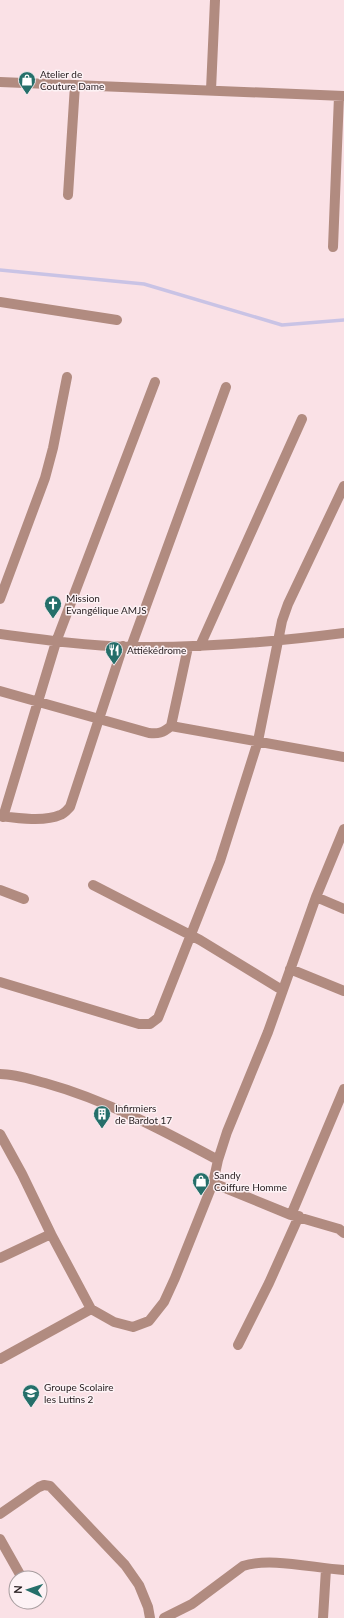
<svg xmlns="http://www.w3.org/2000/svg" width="344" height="1618" font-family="Lato,sans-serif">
	<rect width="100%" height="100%" fill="#fae1e6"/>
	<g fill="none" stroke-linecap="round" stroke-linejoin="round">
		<path stroke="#c9c3e5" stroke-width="3.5" d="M 0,270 L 144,284 L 282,325 L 344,320"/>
		<path stroke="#b18b80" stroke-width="10" d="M 0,82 L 344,96
			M 211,90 L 215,0
			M 68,195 L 75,85
			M 333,247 L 339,96
			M 0,302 L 117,320
			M 0,599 L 45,478 L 53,448 L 67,377
			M 0,634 C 44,640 88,646 133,647 C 203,648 274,642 344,633
			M 200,646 L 302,419
			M 131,647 L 226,387
			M 0,691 L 149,733 C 158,734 163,733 171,726 L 188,647
			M 171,726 L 344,757
			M 0,816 C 16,818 45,822 60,815 C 64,814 67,810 70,807 L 123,646
			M 3,817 L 56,642 L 155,382
			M 93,885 L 200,940 L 282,990
			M 0,890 L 24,899
			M 316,897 L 344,909
			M 290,969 L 344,991
			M 0,982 L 139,1024 L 150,1024 L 158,1018 L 220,861 L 258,741 L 282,621 L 288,604 L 344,486
			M 0,1074 C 15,1074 30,1079 45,1083 C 106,1100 162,1130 218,1160
			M 0,1134 L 22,1174 L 51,1234 L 91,1309
			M 213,1183 L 291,1215 L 339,1229 L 344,1233
			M 291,1215 L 344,1089
			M 0,1258 L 51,1234
			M 238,1345 L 269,1283 L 299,1216
			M 0,1359 L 91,1309 L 114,1322 L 133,1327 L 149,1321 L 164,1302 L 175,1278 L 213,1183 L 218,1160 L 227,1132 L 268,1032 L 316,897 L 344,829
			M 0,1514 L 39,1487 L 44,1485 L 50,1486 L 125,1565 L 139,1585 L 148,1607 L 150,1618
			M 0,1539 L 22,1578
			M 164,1618 L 192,1604 L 243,1566 C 270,1557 313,1568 344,1570
			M 323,1618 L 326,1569"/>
	</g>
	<defs>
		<g id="shop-pin" transform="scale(0.9)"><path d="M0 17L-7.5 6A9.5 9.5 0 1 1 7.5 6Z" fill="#256f6a" stroke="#fdf2f5"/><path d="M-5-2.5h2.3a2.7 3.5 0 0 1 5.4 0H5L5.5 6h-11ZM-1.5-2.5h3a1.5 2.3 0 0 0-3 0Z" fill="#fff"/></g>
		<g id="church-pin" transform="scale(0.9)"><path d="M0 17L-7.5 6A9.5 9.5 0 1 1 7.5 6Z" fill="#256f6a" stroke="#fdf2f5"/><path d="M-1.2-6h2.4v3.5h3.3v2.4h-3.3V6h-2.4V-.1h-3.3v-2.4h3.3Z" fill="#fff"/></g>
		<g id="restaurant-pin" transform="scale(0.9)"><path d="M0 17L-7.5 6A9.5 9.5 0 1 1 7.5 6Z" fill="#256f6a" stroke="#fdf2f5"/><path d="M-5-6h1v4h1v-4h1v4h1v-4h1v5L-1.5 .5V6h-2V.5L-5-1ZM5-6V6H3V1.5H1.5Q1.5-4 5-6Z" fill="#fff"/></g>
		<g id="building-pin" transform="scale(0.9)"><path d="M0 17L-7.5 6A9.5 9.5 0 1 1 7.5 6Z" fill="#256f6a" stroke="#fdf2f5"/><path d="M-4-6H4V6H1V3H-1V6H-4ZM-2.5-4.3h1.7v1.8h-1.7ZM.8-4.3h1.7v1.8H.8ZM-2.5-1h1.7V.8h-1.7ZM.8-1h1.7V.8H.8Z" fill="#fff"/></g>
		<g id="school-pin" transform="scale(0.9)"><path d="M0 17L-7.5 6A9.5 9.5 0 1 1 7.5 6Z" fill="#256f6a" stroke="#fdf2f5"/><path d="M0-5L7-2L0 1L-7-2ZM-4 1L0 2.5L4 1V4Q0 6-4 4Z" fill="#fff"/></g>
	</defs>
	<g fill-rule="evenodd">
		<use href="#shop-pin" x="27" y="80"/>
		<use href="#church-pin" x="53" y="604"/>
		<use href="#restaurant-pin" x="114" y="650"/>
		<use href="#building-pin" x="102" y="1114"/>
		<use href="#shop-pin" x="201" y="1181"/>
		<use href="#school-pin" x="31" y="1393"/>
	</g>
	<g text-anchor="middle" stroke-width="3" stroke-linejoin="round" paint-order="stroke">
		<g font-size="10" fill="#261d1f" stroke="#fdf2f5" text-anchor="start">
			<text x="40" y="78">Atelier de<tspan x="40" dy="12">Couture Dame</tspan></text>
			<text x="66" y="602">Mission<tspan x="66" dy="12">Evangélique AMJS</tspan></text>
			<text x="127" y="654">Attiékédrome</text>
			<text x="115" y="1112">Infirmiers<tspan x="115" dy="12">de Bardot 17</tspan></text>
			<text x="214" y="1179">Sandy<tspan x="214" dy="12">Coiffure Homme</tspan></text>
			<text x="44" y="1391">Groupe Scolaire<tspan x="44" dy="12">les Lutins 2</tspan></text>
		</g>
	</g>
	<g transform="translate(28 1590) rotate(273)"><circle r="19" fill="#fdf2f5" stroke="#a79d9f"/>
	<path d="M0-3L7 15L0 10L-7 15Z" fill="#256f6a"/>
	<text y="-6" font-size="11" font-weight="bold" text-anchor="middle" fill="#261d1f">N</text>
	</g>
</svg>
